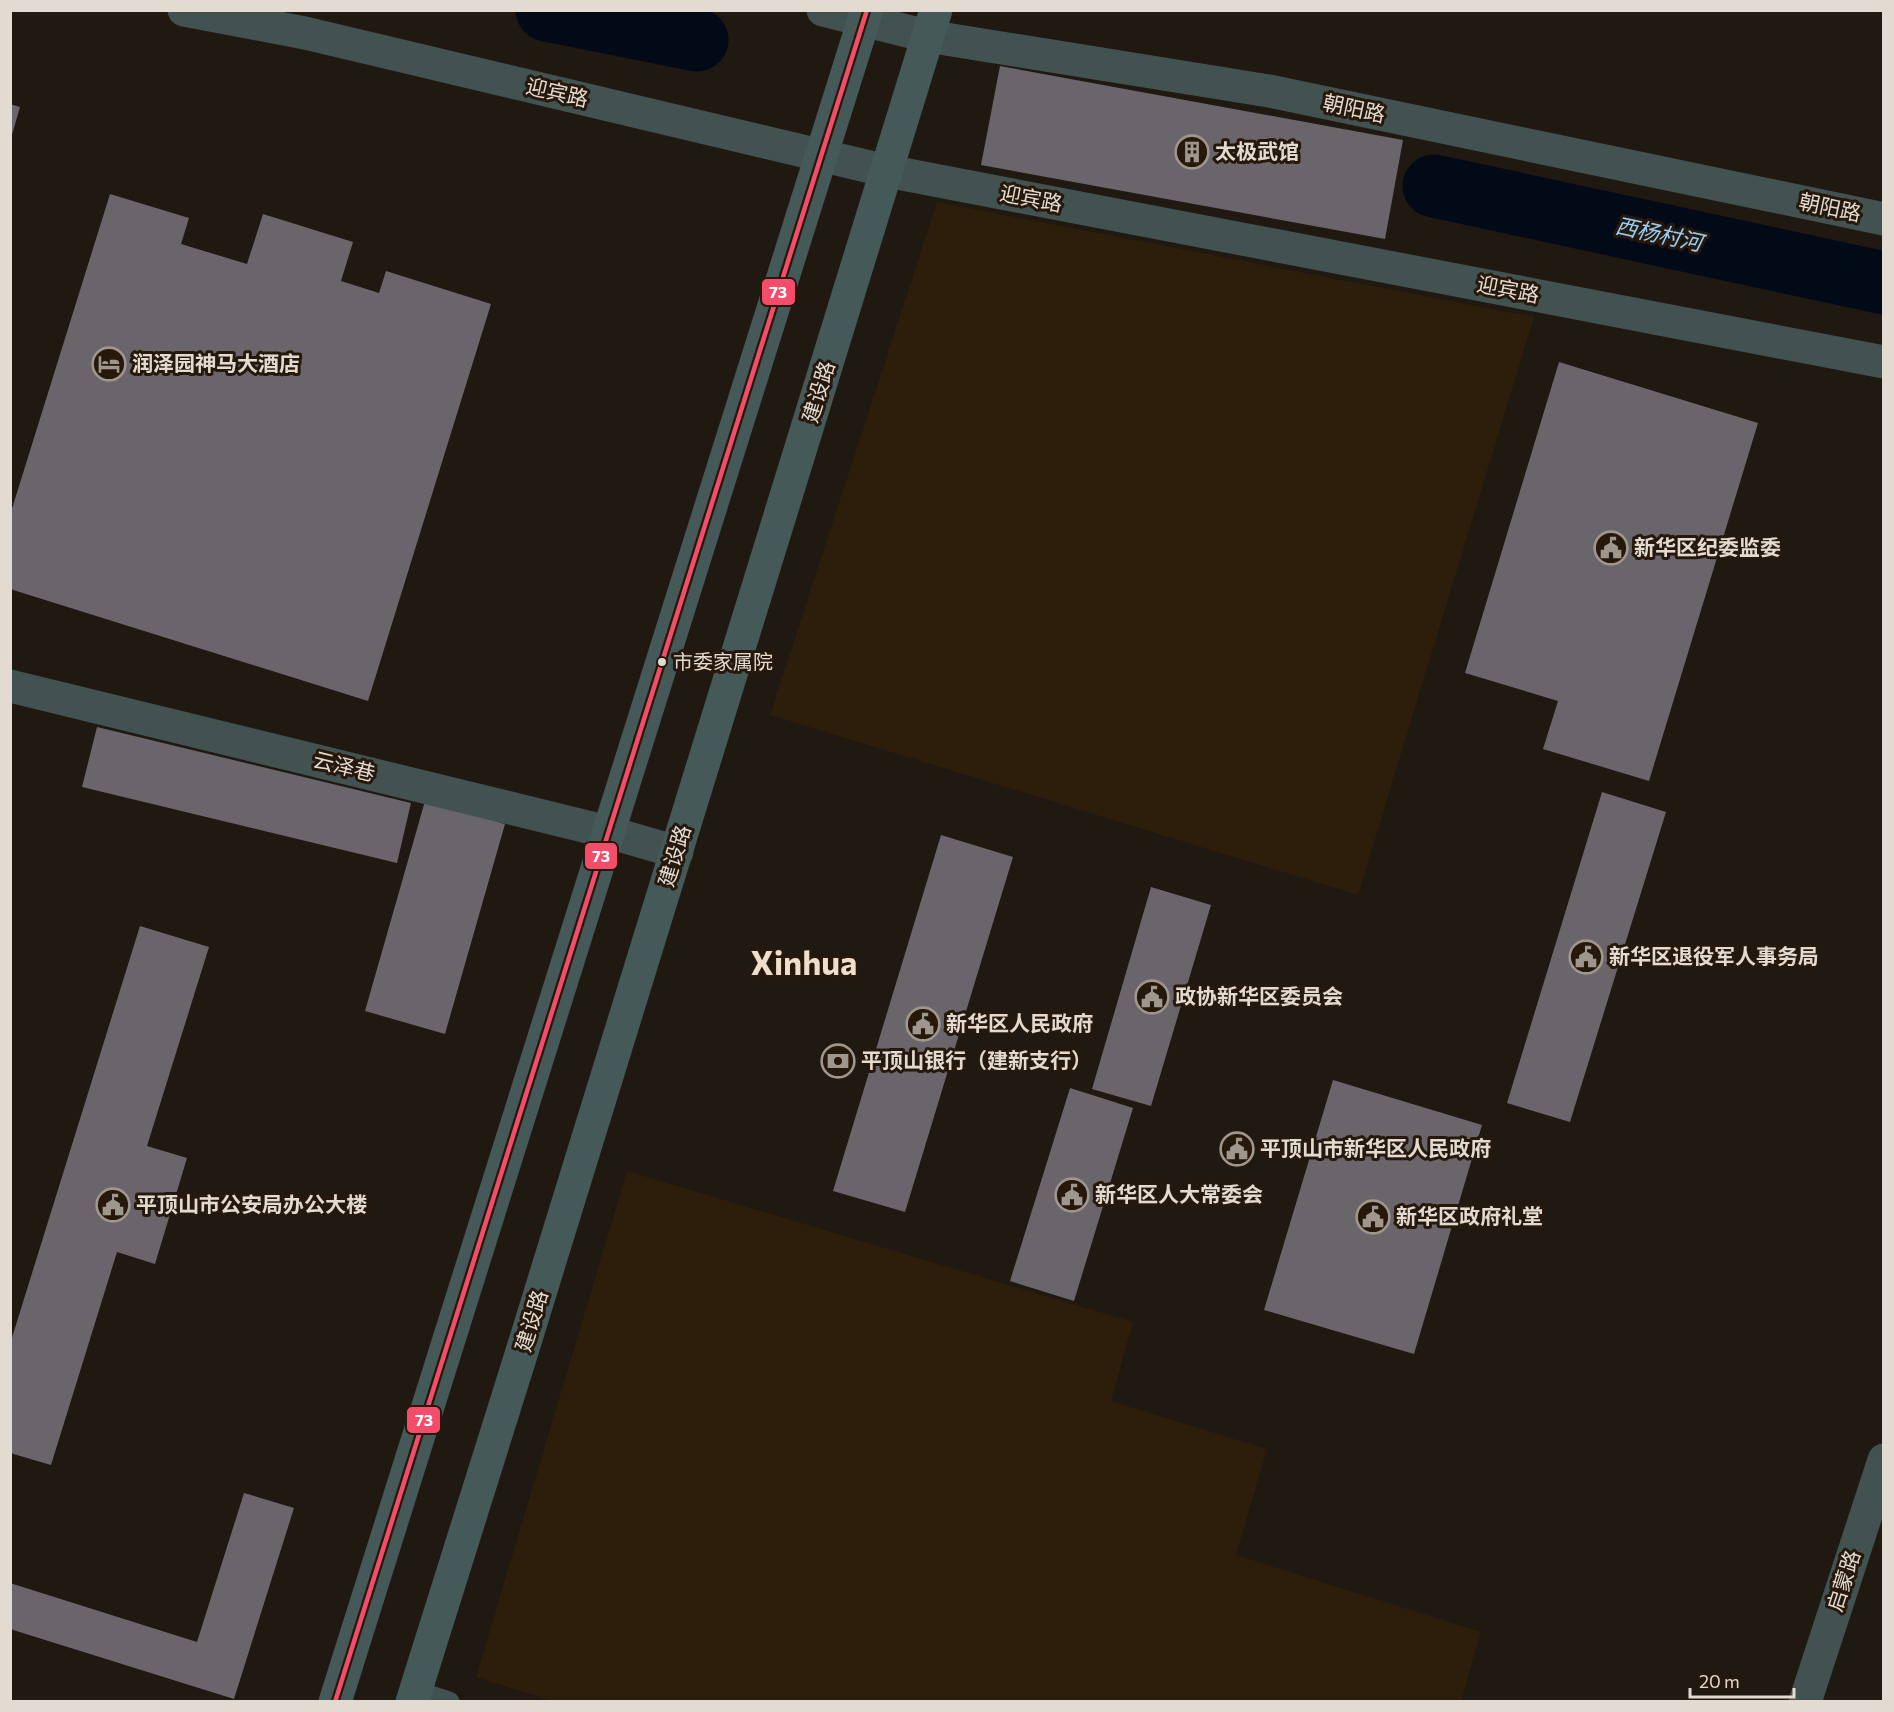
<svg xmlns="http://www.w3.org/2000/svg" width="1894" height="1712" font-family="Commissioner,'Noto Sans SC',sans-serif">
	<rect width="100%" height="100%" fill="#201911"/>
	<path fill="#2d1d0b" d="M 937,202 L 1534,317 L 1358,895 L 770,715 Z
		M 627,1171 L 1133,1322 L 1111,1401 L 1267,1449 L 1236,1555 L 1481,1632 L 1461,1701 L 555,1702 L 476,1677 Z"/>
	<g fill="none" stroke-linecap="round" stroke-linejoin="round">
		<path stroke="#030a17" stroke-width="63" d="M 547,10 L 697,40
			M 1434,186 L 1884,283"/>
	</g>
	<path fill="#69656b" d="M 1000,66 L 1403,140 L 1385,239 L 981,165 Z
		M 10,104 L 20,107 L 11,138 L 10,138 Z
		M 110,194 L 189,218 L 181,244 L 247,264 L 263,214 L 353,242 L 341,281 L 379,293 L 386,271 L 491,304 L 368,701 L 10,589 L 10,515 Z
		M 1559,362 L 1758,423 L 1649,781 L 1543,749 L 1558,701 L 1465,673 Z
		M 97,727 L 411,803 L 397,863 L 82,787 Z
		M 1602,792 L 1666,812 L 1570,1122 L 1507,1103 Z
		M 425,801 L 505,824 L 445,1034 L 365,1011 Z
		M 941,835 L 1013,857 L 905,1212 L 833,1191 Z
		M 1151,887 L 1211,905 L 1151,1106 L 1092,1089 Z
		M 140,926 L 209,947 L 147,1146 L 187,1158 L 155,1264 L 117,1252 L 51,1465 L 10,1453 L 10,1344 Z
		M 1333,1080 L 1482,1125 L 1414,1354 L 1264,1310 Z
		M 1070,1088 L 1133,1108 L 1074,1301 L 1010,1281 Z
		M 244,1493 L 294,1508 L 234,1699 L 10,1629 L 10,1583 L 197,1642 Z"/>
	<g fill="none" stroke-linecap="round" stroke-linejoin="round">
		<path stroke="#425251" stroke-width="21" d="M 415,1691 L 449,1702"/>
		<path stroke="#425251" stroke-width="33" d="M 184,10 L 305,33 L 887,171 L 1884,362
			M 823,10 L 927,36 L 1269,91 L 1884,219
			M 10,686 L 608,832 L 677,852
			M 1805,1702 L 1884,1460"/>
		<path stroke="#455a58" stroke-width="33" d="M 335,1702 L 867,10
			M 412,1702 L 520,1358 L 936,10"/>
		<g stroke="#26190b" stroke-width="9">
			<path id="bus-1" d="M 335,1702 L 867,10"/>
		</g>
		<use href="#bus-1" stroke="#f44d6c" stroke-width="4.5"/>
	</g>
	<defs>
		<g id="building-ring" transform="scale(1.725)"><circle r="9.5" fill="#26190b" stroke="#9f968e" stroke-width="1.5"/><path d="M-4-6H4V6H1V3H-1V6H-4ZM-2.5-4.3h1.7v1.8h-1.7ZM.8-4.3h1.7v1.8H.8ZM-2.5-1h1.7V.8h-1.7ZM.8-1h1.7V.8H.8Z" fill="#9f968e"/></g>
		<g id="hotel-ring" transform="scale(1.725)"><circle r="9.5" fill="#26190b" stroke="#9f968e" stroke-width="1.5"/><path d="M-6-4.5h1.5V1H6V5H4.5V3h-9V5H-6ZM-4 0a1.8 1.8 0 1 1 3.6 0ZM.5 0V-2.5h3Q6-2.5 6 0Z" fill="#9f968e"/></g>
		<g id="civic-ring" transform="scale(1.725)"><circle r="9.5" fill="#26190b" stroke="#9f968e" stroke-width="1.5"/><path d="M-.6-6.5H3V-4.5H.6V-3L4-1V1h2V6H-6V1h2V-1L-.6-3ZM-1.2 2.5V6h2.4V2.5Z" fill="#9f968e"/></g>
		<g id="bank-ring" transform="scale(1.725)"><circle r="9.5" fill="#26190b" stroke="#9f968e" stroke-width="1.5"/><path d="M-6-4H6V4H-6ZM0-2.3a2.3 2.3 0 1 0 0 4.6a2.3 2.3 0 1 0 0-4.6Z" fill="#9f968e"/></g>
	</defs>
	<g fill-rule="evenodd">
		<use href="#building-ring" x="1192" y="152"/>
		<use href="#hotel-ring" x="109" y="364"/>
		<use href="#civic-ring" x="1611" y="548"/>
		<use href="#civic-ring" x="1586" y="957"/>
		<use href="#civic-ring" x="1152" y="997"/>
		<use href="#civic-ring" x="923" y="1024"/>
		<use href="#bank-ring" x="838" y="1061"/>
		<use href="#civic-ring" x="1237" y="1149"/>
		<use href="#civic-ring" x="1072" y="1195"/>
		<use href="#civic-ring" x="113" y="1205"/>
		<use href="#civic-ring" x="1373" y="1217"/>
	</g>
	<circle fill="#e3dad1" stroke="#26190b" stroke-width="2" cx="662" cy="662" r="5"/>
	<g text-anchor="middle" stroke-width="6" stroke-linejoin="round" paint-order="stroke">
		<g font-size="20" fill="#e3dad1" stroke="#26190b" text-anchor="start">
			<text x="673" y="669">市委家属院</text>
		</g>
		<g font-size="21" fill="#e3dad1" stroke="#26190b">
			<text transform="translate(557 93) rotate(13)" y="7">迎宾路</text>
			<text transform="translate(1354 109) rotate(12)" y="7">朝阳路</text>
			<text transform="translate(1031 199) rotate(11)" y="7">迎宾路</text>
			<text transform="translate(1830 208) rotate(12)" y="7">朝阳路</text>
			<text transform="translate(1508 290) rotate(11)" y="7">迎宾路</text>
			<text transform="translate(819 392) rotate(-73)" y="7">建设路</text>
			<text transform="translate(344 767) rotate(14)" y="7">云泽巷</text>
			<text transform="translate(675 856) rotate(-73)" y="7">建设路</text>
			<text transform="translate(532 1321) rotate(-73)" y="7">建设路</text>
			<text transform="translate(1844 1581) rotate(-72)" y="7">启蒙路</text>
		</g>
		<g font-size="21" font-weight="bold" fill="#e3dad1" stroke="#26190b" text-anchor="start">
			<text x="1215" y="159">太极武馆</text>
			<text x="132" y="371">润泽园神马大酒店</text>
			<text x="1634" y="555">新华区纪委监委</text>
			<text x="1609" y="964">新华区退役军人事务局</text>
			<text x="1175" y="1004">政协新华区委员会</text>
			<text x="946" y="1031">新华区人民政府</text>
			<text x="861" y="1068">平顶山银行（建新支行）</text>
			<text x="1260" y="1156">平顶山市新华区人民政府</text>
			<text x="1095" y="1202">新华区人大常委会</text>
			<text x="136" y="1212">平顶山市公安局办公大楼</text>
			<text x="1396" y="1224">新华区政府礼堂</text>
		</g>
		<g font-size="22" font-style="italic" fill="#95cef8" stroke="#26190b">
			<text transform="translate(1659 234) rotate(12)" y="8">西杨村河</text>
		</g>
		<g font-size="33" font-weight="bold" fill="#f0decc" stroke="#26190b">
			<text x="804" y="975">Xinhua</text>
		</g>
	</g>
	<g stroke="#26190b" stroke-width="2">
		<rect x="761" y="278" width="35" height="28" rx="6" fill="#f44d6c"/>
		<rect x="584" y="842" width="34" height="28" rx="6" fill="#f44d6c"/>
		<rect x="406" y="1406" width="35" height="28" rx="6" fill="#f44d6c"/>
	</g>
	<g font-size="16" text-anchor="middle" font-weight="bold" fill="#fff">
		<text x="778" y="298">73</text>
		<text x="601" y="862">73</text>
		<text x="424" y="1426">73</text>
	</g>
	<rect width="1894" height="1712" fill="none" stroke="#e3dad1" stroke-width="24"/>
	<path d="M1690 1688v9h104v-9" fill="none" stroke="#e3dad1" stroke-width="3"/>
	<text x="1699" y="1688" font-size="18" fill="#e3dad1" stroke="#26190b" stroke-width="4.5" paint-order="stroke">20 m</text>
</svg>
